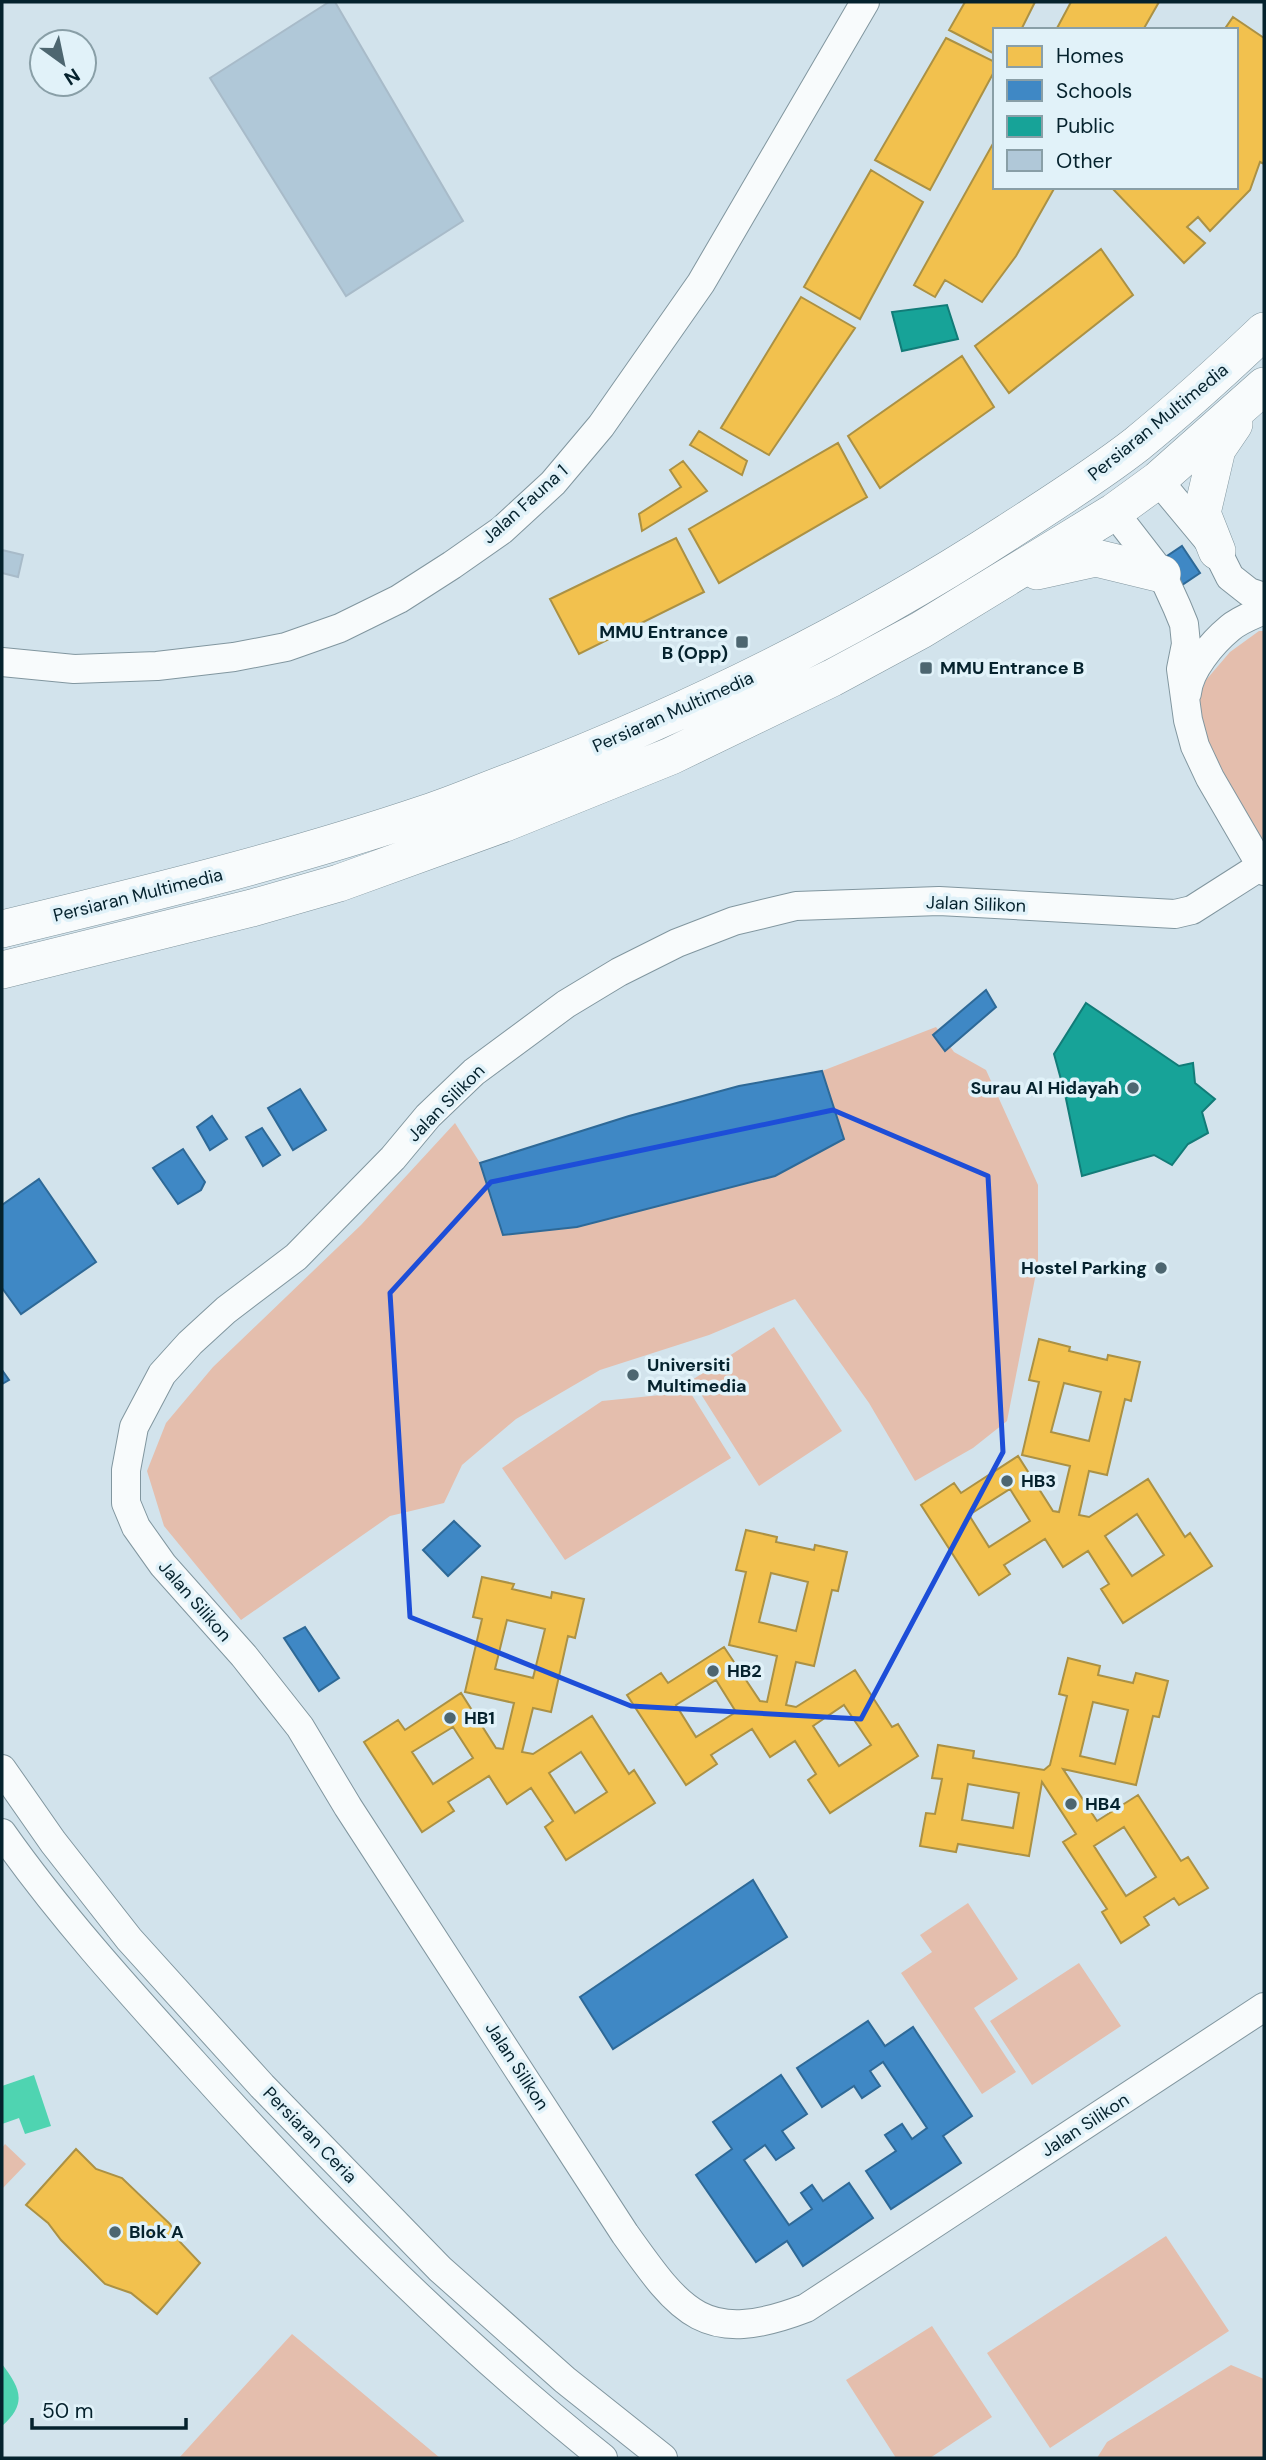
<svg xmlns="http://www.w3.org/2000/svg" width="1266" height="2460" font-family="'DM Sans',sans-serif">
	<rect width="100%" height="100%" fill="#d2e3ec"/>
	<path fill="#e4bead" d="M 1259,631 L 1264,631 L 1264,844 L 1215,766 L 1197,703 L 1206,680 L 1230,652 Z
		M 936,1027 L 954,1052 L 986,1070 L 1038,1185 L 1038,1263 L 1007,1421 L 973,1448 L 915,1481 L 869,1403 L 795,1299 L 709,1335 L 600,1370 L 516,1419 L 462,1465 L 444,1503 L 390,1516 L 241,1620 L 164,1526 L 147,1471 L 166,1423 L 213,1367 L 361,1225 L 455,1123 L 480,1163 L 503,1235 L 577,1227 L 775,1176 L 844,1139 L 822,1071 Z
		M 774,1327 L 842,1431 L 759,1486 L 692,1380 Z
		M 690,1392 L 731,1458 L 565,1560 L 502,1468 L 602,1401 Z
		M 968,1903 L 1018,1979 L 974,2008 L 1016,2072 L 982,2094 L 901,1973 L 932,1952 L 920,1935 Z
		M 1079,1963 L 1121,2026 L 1032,2085 L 990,2021 Z
		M 5,2144 L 26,2164 L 2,2189 L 2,2148 Z
		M 1166,2236 L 1229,2331 L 1050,2448 L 987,2353 Z
		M 932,2326 L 992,2417 L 930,2458 L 896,2458 L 846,2380 Z
		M 292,2334 L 440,2458 L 179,2458 Z
		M 1231,2365 L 1264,2379 L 1264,2458 L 1097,2458 L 1107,2442 Z"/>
	<path fill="#4fd4b1" d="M 34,2075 L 51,2126 L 25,2134 L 19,2118 L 2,2124 L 2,2086 Z
		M 2,2364 C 20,2388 28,2403 2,2426 Z"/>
	<path fill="#f2c14e" stroke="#ab9144" stroke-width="2" fill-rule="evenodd" d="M 965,2 L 1035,2 L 1021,30 L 995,30 L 995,54 L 949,30 Z
		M 1071,2 L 1159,2 L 1143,30 L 1056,30 Z
		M 1233,17 L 1264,38 L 1264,164 L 1260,162 L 1250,190 L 1210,231 L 1198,217 L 1187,227 L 1205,243 L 1184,263 L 1111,187 L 1236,187 L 1236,30 L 1224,30 Z
		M 946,38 L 995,62 L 995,70 L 930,190 L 875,160 Z
		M 995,140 L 995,187 L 1055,187 L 1016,256 L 982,302 L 945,280 L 935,297 L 914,285 Z
		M 871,170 L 923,202 L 860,319 L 804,287 Z
		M 1101,249 L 1133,295 L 1009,393 L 975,346 Z
		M 801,297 L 855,328 L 769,455 L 721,428 Z
		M 962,356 L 994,407 L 880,488 L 848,436 Z
		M 699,431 L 747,461 L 742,475 L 690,445 Z
		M 838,443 L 867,497 L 719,583 L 689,529 Z
		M 683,461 L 707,491 L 642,531 L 639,514 L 681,487 L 670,470 Z
		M 676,538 L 704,592 L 579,654 L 550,599 Z
		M 1039,1339 L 1070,1347 L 1069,1351 L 1107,1360 L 1108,1355 L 1140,1362 L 1131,1401 L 1125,1399 L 1107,1475 L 1089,1471 L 1079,1515 L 1089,1517 L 1148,1479 L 1185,1537 L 1190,1533 L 1212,1566 L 1123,1623 L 1101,1589 L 1109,1584 L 1088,1551 L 1063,1567 L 1045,1539 L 1004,1565 L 1010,1574 L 979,1595 L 921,1505 L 954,1483 L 961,1493 L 1018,1456 L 1053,1511 L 1059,1512 L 1070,1466 L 1022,1455 L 1039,1382 L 1029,1380 ZM 1064,1383 L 1101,1392 L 1089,1441 L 1051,1432 ZM 1010,1489 L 1030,1521 L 989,1547 L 969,1515 ZM 1137,1514 L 1164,1555 L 1132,1576 L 1105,1536 Z
		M 746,1530 L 777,1537 L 776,1542 L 814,1550 L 815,1545 L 847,1552 L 838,1591 L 832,1590 L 814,1666 L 796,1662 L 786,1705 L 796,1707 L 855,1670 L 892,1727 L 898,1724 L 918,1756 L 830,1813 L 808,1780 L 816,1774 L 795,1741 L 770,1757 L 752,1729 L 711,1755 L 717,1764 L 686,1785 L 627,1695 L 661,1673 L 668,1683 L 724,1647 L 760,1701 L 767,1702 L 777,1656 L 729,1645 L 746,1572 L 736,1570 ZM 771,1573 L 808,1582 L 796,1631 L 759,1622 ZM 716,1680 L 736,1712 L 696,1737 L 676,1705 ZM 844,1705 L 871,1745 L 839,1766 L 813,1726 Z
		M 482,1577 L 514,1584 L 512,1589 L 551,1598 L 552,1592 L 584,1599 L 575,1638 L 568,1636 L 551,1712 L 533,1708 L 522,1752 L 533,1754 L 592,1716 L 629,1774 L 634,1770 L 655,1803 L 566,1860 L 545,1827 L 553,1821 L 531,1788 L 507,1804 L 489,1776 L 448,1802 L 454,1811 L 422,1832 L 364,1742 L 398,1720 L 405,1730 L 461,1693 L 496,1748 L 503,1749 L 514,1703 L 465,1692 L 482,1619 L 473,1617 ZM 507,1620 L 545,1629 L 533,1678 L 495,1669 ZM 453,1727 L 473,1758 L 433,1784 L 412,1752 ZM 581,1752 L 607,1792 L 575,1813 L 549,1773 Z
		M 1068,1658 L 1100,1666 L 1098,1675 L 1133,1683 L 1136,1673 L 1168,1681 L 1159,1717 L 1153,1716 L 1136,1785 L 1063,1769 L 1097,1821 L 1138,1795 L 1181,1861 L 1188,1857 L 1208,1888 L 1179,1905 L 1174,1898 L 1144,1917 L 1149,1925 L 1121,1943 L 1102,1912 L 1107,1909 L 1063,1842 L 1076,1834 L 1042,1782 L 1029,1856 L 958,1844 L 956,1852 L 920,1846 L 926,1813 L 935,1814 L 942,1779 L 932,1778 L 938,1745 L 974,1751 L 973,1758 L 1044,1770 L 1050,1765 L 1067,1696 L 1059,1694 ZM 1093,1702 L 1128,1710 L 1115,1764 L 1080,1756 ZM 968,1784 L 1019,1793 L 1013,1828 L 962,1820 ZM 1124,1827 L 1156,1877 L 1126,1896 L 1094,1846 Z
		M 76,2149 L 96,2169 L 122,2178 L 170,2224 L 180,2242 L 200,2263 L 157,2314 L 131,2293 L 105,2284 L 61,2240 L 48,2223 L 26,2205 Z"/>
	<path fill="#3f88c5" stroke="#2e6997" stroke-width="2" d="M 1182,546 L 1200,573 L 1179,587 L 1161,560 Z
		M 986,990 L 996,1007 L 945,1051 L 933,1035 Z
		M 822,1071 L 844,1139 L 775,1176 L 577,1227 L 503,1235 L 480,1163 L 629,1116 L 739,1086 Z
		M 300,1089 L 326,1130 L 293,1150 L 268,1108 Z
		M 212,1116 L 227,1139 L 210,1150 L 197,1127 Z
		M 262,1128 L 280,1155 L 263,1166 L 246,1137 Z
		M 183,1149 L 205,1182 L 201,1190 L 178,1204 L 153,1168 Z
		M 39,1179 L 96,1262 L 21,1314 L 2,1288 L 2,1205 Z
		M 2,1370 L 9,1380 L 2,1384 Z
		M 454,1521 L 480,1546 L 448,1576 L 423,1550 Z
		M 305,1627 L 339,1678 L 319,1691 L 284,1638 Z
		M 753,1880 L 787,1937 L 613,2049 L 580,1997 Z
		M 868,2021 L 885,2046 L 913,2027 L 972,2116 L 943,2136 L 961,2163 L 891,2209 L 866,2171 L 896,2151 L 885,2135 L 902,2124 L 912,2139 L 927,2128 L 883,2062 L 870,2071 L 880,2086 L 862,2098 L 854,2086 L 822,2107 L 797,2068 Z
		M 781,2075 L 807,2114 L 782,2131 L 794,2148 L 776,2160 L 765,2145 L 744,2160 L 789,2225 L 812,2209 L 801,2193 L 812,2185 L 823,2201 L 849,2183 L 873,2218 L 803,2266 L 787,2241 L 756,2262 L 696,2175 L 732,2149 L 713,2122 Z"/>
	<path fill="#17a398" stroke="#127c78" stroke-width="2" d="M 947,305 L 958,339 L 902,351 L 892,312 Z
		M 1086,1003 L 1179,1066 L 1193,1063 L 1195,1083 L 1215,1099 L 1202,1112 L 1208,1133 L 1188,1144 L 1172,1165 L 1154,1155 L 1082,1176 L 1065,1094 L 1054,1054 Z"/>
	<path fill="#b0c8d8" stroke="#a8bbc9" stroke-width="2" d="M 329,2 L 335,2 L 463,221 L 346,296 L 210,78 Z
		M 2,550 L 23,555 L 18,577 L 2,573 Z"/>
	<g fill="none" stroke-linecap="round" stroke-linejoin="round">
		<g stroke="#81969f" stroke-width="30">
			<path id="tertiary" d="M 1158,480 L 1217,551 L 1230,577 L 1249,592 L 1264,597
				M 1114,512 L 1162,574 L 1177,607 L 1184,624 L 1186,644 L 1181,669 L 1188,720 L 1195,746 L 1210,778 L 1264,871
				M 2,662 L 74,669 L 157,666 L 234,657 L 286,647 L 340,628 L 399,599 L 452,565 L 502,530 L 553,483 L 601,426 L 701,283 L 865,2
				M 1187,693 C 1189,670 1212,643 1230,628 C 1239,620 1253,615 1264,610
				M 1261,866 L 1192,910 L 1175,914 L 939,901 L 796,906 L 734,921 L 677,943 L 619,972 L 566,1004 L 474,1072 L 428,1116 L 393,1158 L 296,1257 L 226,1310 L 190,1343 L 162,1374 L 134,1427 L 126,1470 L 126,1503 L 136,1527 L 163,1565 L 244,1656 L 300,1727 L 348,1807 L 625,2234 C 681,2313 705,2347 806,2308 L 1264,2007
				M 2,1769 L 53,1842 L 129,1939 L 262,2086 L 440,2269 L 565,2380 L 663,2458
				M 2,1833 C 59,1914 126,1988 192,2061 C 319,2203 454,2339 603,2458"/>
		</g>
		<g stroke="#81969f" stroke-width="38">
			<path id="primary" d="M 1217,551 L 1202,513 L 1217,449 L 1234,424
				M 1037,571 L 1096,558 L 1162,574
				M 2,929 C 144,895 288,860 427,813 C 458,803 489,789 520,778 C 690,712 854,632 1008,532 C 1051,504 1096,476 1137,444 C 1181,408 1223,370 1264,331
				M 2,970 L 252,908 L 339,883 L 505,823 L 671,756 L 832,678 L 921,630 L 1114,512 L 1158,480 L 1264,386"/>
		</g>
		<use href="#tertiary" stroke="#f8fbfc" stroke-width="28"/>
		<use href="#primary" stroke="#f8fbfc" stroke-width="37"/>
	</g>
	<path fill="none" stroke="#1d4ed8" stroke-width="5" stroke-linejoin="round" d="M 833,1110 L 988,1176 L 1003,1452 L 861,1719 L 631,1706 L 410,1617 L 390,1293 L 491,1182 Z"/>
	<g fill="#4d6670" stroke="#e1f2f9" stroke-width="2.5">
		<rect x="735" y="635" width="14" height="14" rx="3.5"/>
		<rect x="919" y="661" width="14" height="14" rx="3.5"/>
		<circle cx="1133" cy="1088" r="7"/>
		<circle cx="1161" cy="1268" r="7"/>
		<circle cx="633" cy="1375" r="7"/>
		<circle cx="1007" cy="1481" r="7"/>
		<circle cx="713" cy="1671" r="7"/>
		<circle cx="450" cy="1718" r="7"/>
		<circle cx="1071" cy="1804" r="7"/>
		<circle cx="115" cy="2232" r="7"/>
	</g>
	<g text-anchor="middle" stroke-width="7" stroke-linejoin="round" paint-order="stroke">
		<g font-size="18" fill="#05222d" stroke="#e1f2f9">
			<text transform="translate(1158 422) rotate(-39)" y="6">Persiaran Multimedia</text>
			<text transform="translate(525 504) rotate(-42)" y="6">Jalan Fauna 1</text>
			<text transform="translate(673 712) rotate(-24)" y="6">Persiaran Multimedia</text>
			<text transform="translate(138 895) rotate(-14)" y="6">Persiaran Multimedia</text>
			<text transform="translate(976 904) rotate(2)" y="6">Jalan Silikon</text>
			<text transform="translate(446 1103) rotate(-45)" y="6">Jalan Silikon</text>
			<text transform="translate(195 1601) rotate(49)" y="6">Jalan Silikon</text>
			<text transform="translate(517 2066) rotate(57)" y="6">Jalan Silikon</text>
			<text transform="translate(1085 2125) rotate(-33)" y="6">Jalan Silikon</text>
			<text transform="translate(310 2135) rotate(46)" y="6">Persiaran Ceria</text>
		</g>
		<g font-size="18" font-weight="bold" fill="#05222d" stroke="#e1f2f9" text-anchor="start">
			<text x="728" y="638" text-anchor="end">MMU Entrance<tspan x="728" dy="21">B (Opp)</tspan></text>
			<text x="940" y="674">MMU Entrance B</text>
			<text x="1119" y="1094" text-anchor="end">Surau Al Hidayah</text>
			<text x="1147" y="1274" text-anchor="end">Hostel Parking</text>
			<text x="647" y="1371">Universiti<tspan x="647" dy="21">Multimedia</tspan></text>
			<text x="1021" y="1487">HB3</text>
			<text x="727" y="1677">HB2</text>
			<text x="464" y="1724">HB1</text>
			<text x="1085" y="1810">HB4</text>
			<text x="129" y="2238">Blok A</text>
		</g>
	</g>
	<rect width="1266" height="2460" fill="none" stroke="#05222d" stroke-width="7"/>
	<rect x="993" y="28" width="245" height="161" fill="#e1f2f9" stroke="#899fa7" stroke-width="2"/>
	<rect x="1007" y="46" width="35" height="21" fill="#f2c14e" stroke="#899fa7" stroke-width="2"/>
	<text x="1056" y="63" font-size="21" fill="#05222d">Homes</text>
	<rect x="1007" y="80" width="35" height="21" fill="#3f88c5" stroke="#899fa7" stroke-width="2"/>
	<text x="1056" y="98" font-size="21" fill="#05222d">Schools</text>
	<rect x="1007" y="116" width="35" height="21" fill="#17a398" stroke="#899fa7" stroke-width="2"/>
	<text x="1056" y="133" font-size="21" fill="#05222d">Public</text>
	<rect x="1007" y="150" width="35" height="21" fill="#b0c8d8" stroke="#899fa7" stroke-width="2"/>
	<text x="1056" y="168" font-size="21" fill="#05222d">Other</text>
	<g transform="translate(63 63) rotate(147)"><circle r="33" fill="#e1f2f9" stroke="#899fa7" stroke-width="2"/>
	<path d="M0-5L12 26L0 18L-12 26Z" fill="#4d6670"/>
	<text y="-10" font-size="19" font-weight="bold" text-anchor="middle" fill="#05222d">N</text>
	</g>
	<path d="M32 2418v10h154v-10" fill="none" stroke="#05222d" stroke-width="3.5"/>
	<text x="42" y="2418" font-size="21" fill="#05222d" stroke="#e1f2f9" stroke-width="5" paint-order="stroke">50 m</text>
</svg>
